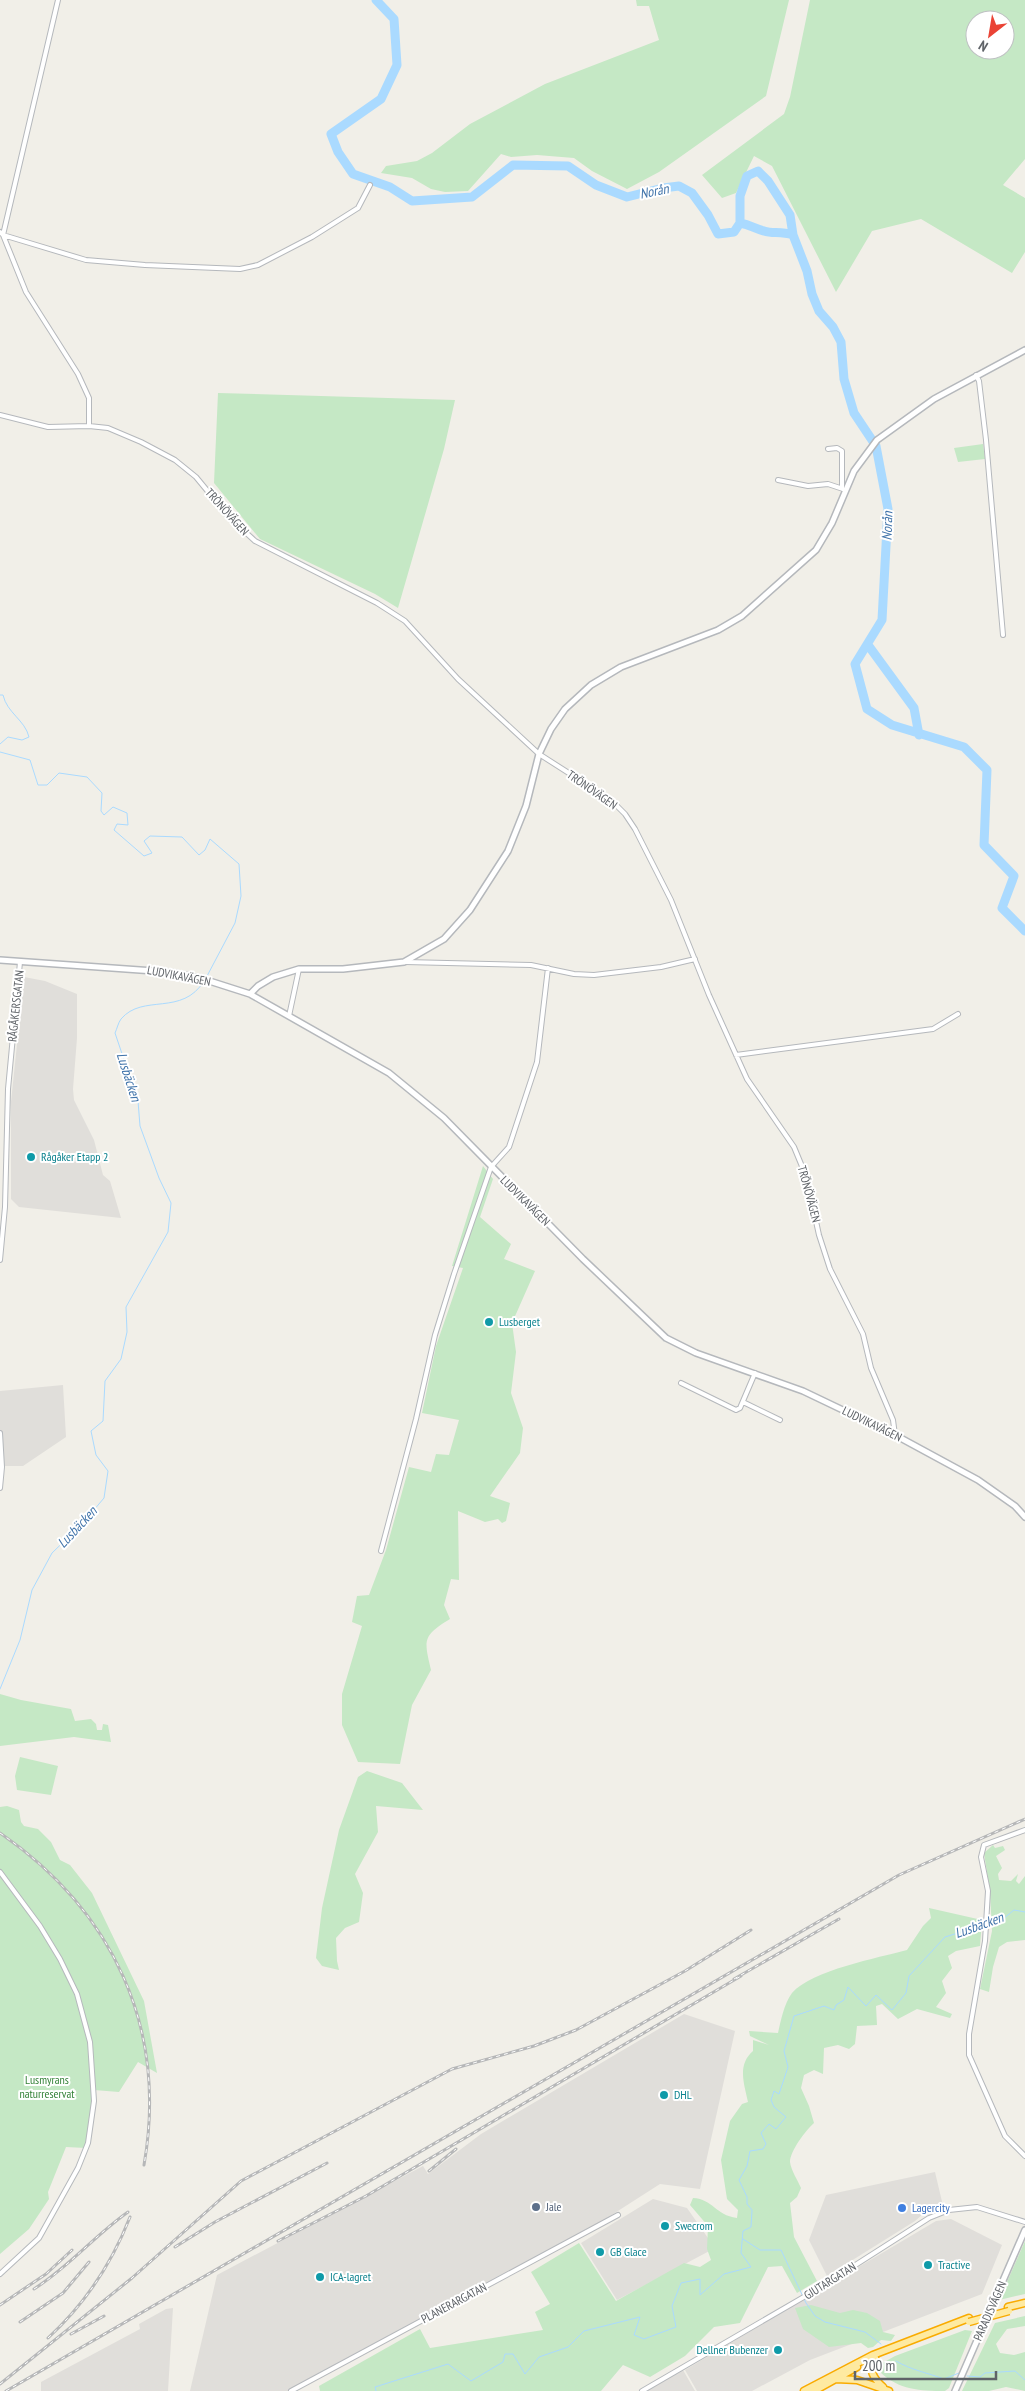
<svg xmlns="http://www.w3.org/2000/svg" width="1025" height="2391" font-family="'PT Sans Narrow',sans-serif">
	<rect width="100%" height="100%" fill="#f1efe8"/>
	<path fill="#e0deda" d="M 24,977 L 45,981 L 77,994 L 77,1038 L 73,1089 L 74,1100 L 94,1140 L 103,1175 L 110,1181 L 121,1218 L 19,1207 L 11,1199 L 11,1102 Z
		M 63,1385 L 66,1437 L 23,1466 L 0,1466 L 0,1391 Z
		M 684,2014 L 735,2031 L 700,2189 L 660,2184 L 596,2225 L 291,2391 L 190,2391 L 217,2275 L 423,2166 L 428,2174 L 481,2134 Z
		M 935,2172 L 944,2210 L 923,2214 L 915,2221 L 827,2276 L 809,2240 L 826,2195 Z
		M 653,2199 L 687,2208 L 715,2248 L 617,2300 L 581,2243 Z
		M 951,2219 L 1002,2245 L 982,2294 L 810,2360 L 752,2391 L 697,2391 L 685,2370 L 936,2221 Z
		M 173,2308 L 168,2391 L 41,2391 L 41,2382 L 140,2329 L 139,2324 L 166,2309 Z
		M 683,2370 L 695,2391 L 644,2391 Z"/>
	<path fill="#c5e8c5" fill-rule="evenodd" d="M 636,0 L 789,0 L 766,96 L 659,172 L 627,189 L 592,171 L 574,158 L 537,155 L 511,157 L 501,154 L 468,191 L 445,192 L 431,189 L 412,178 L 381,173 L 386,166 L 417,161 L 432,153 L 470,124 L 545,84 L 659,40 L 649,6 L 637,6 Z
		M 810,0 L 1025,0 L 1025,159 L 1003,185 L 1025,198 L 1025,252 L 1012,273 L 921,219 L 872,231 L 836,292 L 772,166 L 754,156 L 736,193 L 722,198 L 702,175 L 784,114 L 790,97 ZM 975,20 L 1005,20 L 1005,50 L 975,50 Z
		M 218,393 L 455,400 L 444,449 L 398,608 L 375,594 L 260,539 L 214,483 Z
		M 983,444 L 985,459 L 958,462 L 954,448 Z
		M 483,1166 L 493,1179 L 480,1217 L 511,1244 L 504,1259 L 535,1271 L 512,1323 L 516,1352 L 511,1393 L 523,1428 L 520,1453 L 490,1496 L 510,1503 L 506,1521 L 502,1523 L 498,1519 L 485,1522 L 458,1511 L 459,1580 L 451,1579 L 444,1605 L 450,1619 C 422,1636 424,1640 431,1670 L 412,1705 L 400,1764 L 358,1762 L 342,1725 L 342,1694 L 362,1626 L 352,1622 L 357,1596 L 369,1595 L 386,1550 L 409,1467 L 431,1472 L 436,1454 L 449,1455 L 459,1420 L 422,1413 L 436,1346 L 463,1268 L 452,1266 Z
		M 0,1694 L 21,1700 L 71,1709 L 75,1721 L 91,1719 L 96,1724 L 97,1730 L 102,1730 L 103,1724 L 108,1725 L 111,1742 L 74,1737 L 0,1746 Z
		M 20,1757 L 58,1766 L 51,1795 L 17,1790 L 15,1776 Z
		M 367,1771 L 402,1783 L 423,1810 L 376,1806 L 378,1832 L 355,1874 L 363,1893 L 359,1922 L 345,1928 L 336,1938 L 337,1961 L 339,1970 L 322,1966 L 316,1958 L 322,1908 L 339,1830 L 358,1777 Z
		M 7,1806 L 19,1810 L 21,1822 L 24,1826 L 38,1829 L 51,1842 L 60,1860 L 70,1865 L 92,1893 L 144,2001 L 157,2073 L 138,2062 L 119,2092 L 94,2090 L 86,2148 L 66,2147 L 48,2192 L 49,2199 L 29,2229 L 0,2254 L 0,1807 Z
		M 993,1845 L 995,1848 L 1003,1846 L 1005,1850 L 996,1856 L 1002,1868 L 998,1874 L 999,1880 L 1011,1881 L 1018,1874 L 1016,1881 L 1019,1884 L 1025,1876 L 1025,1940 L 1007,1942 L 999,1947 L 993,1967 L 989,1992 L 980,1989 L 992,1931 L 990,1892 L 984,1853 Z
		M 929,1908 L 982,1920 L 980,1946 L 956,1951 L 948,1956 L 952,1968 L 942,1981 L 946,1993 L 936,2007 L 952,2014 L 950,2018 L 917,2009 L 898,2019 L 882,2004 L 876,2006 L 877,2025 L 857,2026 L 855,2044 L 849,2049 L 838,2045 L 824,2048 L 823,2074 L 814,2070 L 804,2075 L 801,2088 L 809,2106 L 814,2123 C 806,2130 790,2151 790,2162 C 791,2170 798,2181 801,2188 L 797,2197 L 790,2203 L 794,2237 L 817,2281 L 797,2293 L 782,2266 L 768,2267 L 740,2323 L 714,2327 L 685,2356 L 650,2377 L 623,2365 L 601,2391 L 320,2391 L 319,2386 L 420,2329 L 430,2348 L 543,2330 L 535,2312 L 550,2304 L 531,2272 L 579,2243 L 616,2301 L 684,2263 L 700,2267 L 711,2260 L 707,2249 L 708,2226 L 690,2205 L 693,2198 C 713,2199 715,2215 737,2218 L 738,2210 L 727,2199 L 721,2160 L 730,2121 L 742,2104 L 748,2102 C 744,2083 737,2065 753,2051 L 753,2040 L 769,2045 L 750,2036 L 749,2031 L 778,2033 C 781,2020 784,2004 792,1993 C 812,1970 878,1958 907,1950 L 923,1926 L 931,1918 Z
		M 1025,2241 L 1025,2294 L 999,2300 Z
		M 811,2305 L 840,2313 L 853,2310 L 867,2313 L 880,2321 L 883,2332 L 895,2335 L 891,2341 L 881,2340 L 873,2347 L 868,2348 L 861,2343 L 829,2347 L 803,2329 L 795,2308 Z
		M 1025,2316 L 1025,2326 L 1007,2329 L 996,2344 L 1000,2353 L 1014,2355 L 1025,2352 L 1025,2391 L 1006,2387 L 989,2391 L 962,2391 L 995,2323 Z
		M 965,2330 L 972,2331 L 949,2388 L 945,2391 C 920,2391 899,2390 880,2372 L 879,2365 L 895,2356 Z"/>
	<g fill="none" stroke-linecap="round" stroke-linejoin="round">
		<path stroke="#aadaff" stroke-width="1" d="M 0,695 L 3,695 C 7,713 25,720 29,737 L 22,740 L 8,737 L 0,744
			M 0,752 L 30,760 L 38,785 L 47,785 L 59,773 L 87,777 L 102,793 L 101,811 L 104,815 L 113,807 L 127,813 L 128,825 L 117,824 L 114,830 L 144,856 L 152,853 L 144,841 L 150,836 L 182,837 L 199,855 L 205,850 L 210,839 L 239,864 L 241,896 L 235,923 L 206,978
			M 0,1689 L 20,1640 L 32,1590 L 52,1553 L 82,1524 L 104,1498 L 108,1471 L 96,1455 L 91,1431 L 103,1421 L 105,1381 L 121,1359 L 127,1332 L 126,1307 L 168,1232 L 171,1203 L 159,1178 L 140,1126 L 138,1101 L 115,1033 C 117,1029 118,1023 121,1019 C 143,993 182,1017 204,981
			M 987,1924 L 1003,1919 L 1014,1910 L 1025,1912
			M 743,2239 L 760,2250 L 781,2250 L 806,2303 L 815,2316 L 825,2322 L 865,2332 L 881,2344
			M 896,2361 C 911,2370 928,2373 944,2379 L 959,2373
			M 967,2376 L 980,2377 L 985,2373 L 1015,2371 L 1025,2380
			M 376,2391 L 375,2387 L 448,2364 L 471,2381 L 503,2362 L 505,2354 L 513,2354 L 525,2374 L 539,2357 L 568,2347 L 584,2331 L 640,2317 L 634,2335 L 644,2339 L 676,2327 L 672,2306 L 681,2283 L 700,2279 L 700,2295 L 724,2274 L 751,2267 L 741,2253 L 743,2231 L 751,2227 L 752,2210 L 747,2204 L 747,2197 L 739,2180 L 747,2166 L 750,2151 L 763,2149 L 766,2144 L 761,2133 L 769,2124 L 776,2129 L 786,2117 L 774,2107 L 771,2100 L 774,2091 L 779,2094 L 788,2067 L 784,2051 L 794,2016 L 824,2006 L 834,2010 L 836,2005 L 844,2000 L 848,1987 L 866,2006 L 876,1995 L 892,2010 L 906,1993 L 909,1976 L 945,1937 L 984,1925"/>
		<path stroke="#aadaff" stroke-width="9" d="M 376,0 L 394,19 L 397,65 L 381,99 L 331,134 L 338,152 L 353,174 L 390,187 L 412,201 L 472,197 L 513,165 L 568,166 L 596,185 L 627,197 L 663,188 L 679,186 L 692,193 L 708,215 L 718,234 L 734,232 L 740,223 C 751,225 755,229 764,231 C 773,234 780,231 793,235 L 807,271 L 812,294 L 819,311 L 833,327 L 841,342 L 844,379 L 854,413 L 876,446 L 888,509 L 882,620 L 855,664 L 867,709 L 892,725 L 964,747 L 987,770 L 984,845 L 1014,876 L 1002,908 L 1025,931
			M 740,223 L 740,196 L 747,176 L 758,171 L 768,181 L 790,215 L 793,235
			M 868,645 L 914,708 L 919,735"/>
		<g stroke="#b5b8bc" stroke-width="6">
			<path id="minor" d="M 58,0 L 3,235 L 86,260 L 145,265 L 240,269 L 258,265 L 312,237 L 358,208 L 370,185
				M 0,232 L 3,235 L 26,292 L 78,374 L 89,398 L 89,426
				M 976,375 L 979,381 L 986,440 L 1003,635
				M 0,415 L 48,427 L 89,426 L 108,428 L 141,442 L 175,460 L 196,477 L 229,517 L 255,541 L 377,603 L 405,621 L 458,679 L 539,754 L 611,800 L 625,814 L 635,829 L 671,900 L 709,995 L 747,1079 L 794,1147 L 806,1176 L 819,1235 L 830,1269 L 863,1334 L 871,1368 L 893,1420 L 895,1435
				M 828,449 L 837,448 L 842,451 L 842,488
				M 778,480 L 808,486 L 828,484 L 846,490
				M 405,962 L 531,965 L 574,974 L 594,975 L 661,967 L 695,959
				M 289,1016 L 299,969
				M 736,1055 L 933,1029 L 958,1014
				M 0,1260 L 5,1207 L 8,1089 L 20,962
				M 681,1383 L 736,1410 L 740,1408 L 755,1373
				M 743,1402 L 780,1420
				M 0,1433 L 2,1467 L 0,1488
				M 381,1551 L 416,1419 L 435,1335 L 454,1274 L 491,1167 L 509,1147 L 537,1062 L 548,968
				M 1025,1830 L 984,1845 L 981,1857 L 988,1891 L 985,1941 L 969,2034 L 969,2055 L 1005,2136 L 1025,2156
				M 0,1872 L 40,1926 L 60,1959 L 77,1994 L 90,2042 L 94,2101 L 88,2143 L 78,2168 L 39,2238 L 0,2274
				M 291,2391 L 618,2215
				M 642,2391 L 821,2287 L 929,2218 L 949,2210 L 977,2207 L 1025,2222"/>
		</g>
		<g stroke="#b5b8bc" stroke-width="8">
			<path id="tertiary" d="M 0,960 L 168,972 L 200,978 L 250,994 L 389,1073 L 444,1118 L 583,1259 L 666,1338 L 696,1353 L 803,1391 L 895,1435 L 978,1480 L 1015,1506 L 1025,1517
				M 250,994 L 258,986 L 273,977 L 299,969 L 343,969 L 404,962 L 444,939 L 470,910 L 508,851 L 526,806 L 539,754 L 551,729 L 565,709 L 591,685 L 621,667 L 718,630 L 742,616 L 816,550 L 832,523 L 854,471 L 877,440 L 934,399 L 1025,350
				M 955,2391 L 1025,2230"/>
		</g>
		<g stroke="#f9ab00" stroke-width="9">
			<path id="trunk" d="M 1008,2307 L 1025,2303
				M 875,2358 C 868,2370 873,2378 883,2387
				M 836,2379 L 857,2380 L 889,2391
				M 804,2391 L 873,2355 L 969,2318
				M 814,2391 L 857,2367"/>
		</g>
		<use href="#minor" stroke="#fff" stroke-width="4"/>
		<use href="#tertiary" stroke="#fff" stroke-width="5"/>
		<use href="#trunk" stroke="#feeaa1" stroke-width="6"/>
		<g stroke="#b6b7b8" stroke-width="3">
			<path id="rail" d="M 0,1833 C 113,1911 168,2028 144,2165
				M 734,1979 L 839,1919
				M 429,2171 L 456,2149
				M 278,2241 L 366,2196 L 741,1976
				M 175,2247 L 215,2222 L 327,2163
				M 34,2289 C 69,2267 94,2236 128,2212
				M 0,2305 L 46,2274 L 72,2250
				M 20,2322 L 63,2293 L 89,2262
				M 71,2334 L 104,2316
				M 48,2338 C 85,2304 112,2263 130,2217
				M 0,2384 L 132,2278 L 241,2181 L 452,2069 L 534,2046 L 576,2030 L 685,1971 L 751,1930
				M 6,2391 L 899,1875 L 1025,1819"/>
		</g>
		<use href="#rail" stroke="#fff" stroke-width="1" stroke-dasharray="4" stroke-linecap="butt"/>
		<g stroke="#f9ab00" stroke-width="9" stroke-linecap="butt">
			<path id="trunk-bridge" d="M 969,2322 L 1009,2311"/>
		</g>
		<use href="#trunk-bridge" stroke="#feeaa1" stroke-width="6"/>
	</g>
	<g fill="#0f9aa8" stroke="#fff" stroke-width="2">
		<circle cx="31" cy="1157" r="5"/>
		<circle cx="489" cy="1322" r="5"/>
		<circle cx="664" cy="2095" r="5"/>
		<circle cx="665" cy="2226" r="5"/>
		<circle cx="600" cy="2252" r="5"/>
		<circle cx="928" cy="2265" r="5"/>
		<circle cx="320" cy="2277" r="5"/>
		<circle cx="778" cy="2350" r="5"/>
	</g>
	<circle fill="#5c6f8a" stroke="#fff" stroke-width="2" cx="536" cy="2207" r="5"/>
	<circle fill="#3f7fe0" stroke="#fff" stroke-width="2" cx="902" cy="2208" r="5"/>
	<g text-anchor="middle" stroke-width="4" stroke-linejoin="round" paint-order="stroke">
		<g font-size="12" fill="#5f6368" stroke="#fff">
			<text transform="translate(227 512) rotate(48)" y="4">TRÖNÖVÄGEN</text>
			<text transform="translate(592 790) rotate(35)" y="4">TRÖNÖVÄGEN</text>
			<text transform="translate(179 976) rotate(11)" y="4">LUDVIKAVÄGEN</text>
			<text transform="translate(16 1006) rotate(-84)" y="4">RÅGÅKERSGATAN</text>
			<text transform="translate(809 1194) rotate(75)" y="4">TRÖNÖVÄGEN</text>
			<text transform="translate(525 1201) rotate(45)" y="4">LUDVIKAVÄGEN</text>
			<text transform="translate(872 1424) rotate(26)" y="4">LUDVIKAVÄGEN</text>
			<text transform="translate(830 2281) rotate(-32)" y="4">GJUTARGATAN</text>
			<text transform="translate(454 2303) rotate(-28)" y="4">PLANERARGATAN</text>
			<text transform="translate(990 2311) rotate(-66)" y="4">PARADISVÄGEN</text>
		</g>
		<g font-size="12" fill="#0d838f" stroke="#fff" text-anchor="start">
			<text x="41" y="1161">Rågåker Etapp 2</text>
			<text x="499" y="1326">Lusberget</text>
			<text x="674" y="2099">DHL</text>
			<text x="675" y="2230">Swecrom</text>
			<text x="610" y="2256">GB Glace</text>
			<text x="938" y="2269">Tractive</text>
			<text x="330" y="2281">ICA-lagret</text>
			<text x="768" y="2354" text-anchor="end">Dellner Bubenzer</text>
		</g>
		<g font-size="12" fill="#348238" stroke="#fff">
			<text x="47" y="2084">Lusmyrans<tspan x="47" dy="14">naturreservat</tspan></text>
		</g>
		<g font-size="12" fill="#4e5e75" stroke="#fff" text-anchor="start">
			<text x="546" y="2211">Jale</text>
		</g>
		<g font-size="12" fill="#366cbe" stroke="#fff" text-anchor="start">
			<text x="912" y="2212">Lagercity</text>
		</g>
		<g font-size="14" font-style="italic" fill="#4174aa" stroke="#fff">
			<text transform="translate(654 191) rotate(-11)" y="5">Norån</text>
			<text transform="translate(887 526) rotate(-88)" y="5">Norån</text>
			<text transform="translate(129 1077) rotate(72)" y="5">Lusbäcken</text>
			<text transform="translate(77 1527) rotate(-47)" y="5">Lusbäcken</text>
			<text transform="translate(979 1925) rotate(-20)" y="5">Lusbäcken</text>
		</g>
	</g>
	<g transform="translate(990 35) rotate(211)"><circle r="24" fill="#ffffff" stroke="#bfc1c3"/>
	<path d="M0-4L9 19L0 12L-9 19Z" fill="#ea4335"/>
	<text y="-8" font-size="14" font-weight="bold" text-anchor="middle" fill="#5f6368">N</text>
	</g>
	<path d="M855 2371v8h141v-8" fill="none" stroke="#5f6368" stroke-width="2.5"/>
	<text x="862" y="2371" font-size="15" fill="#5f6368" stroke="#ffffff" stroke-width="4" paint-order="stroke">200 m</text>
</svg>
